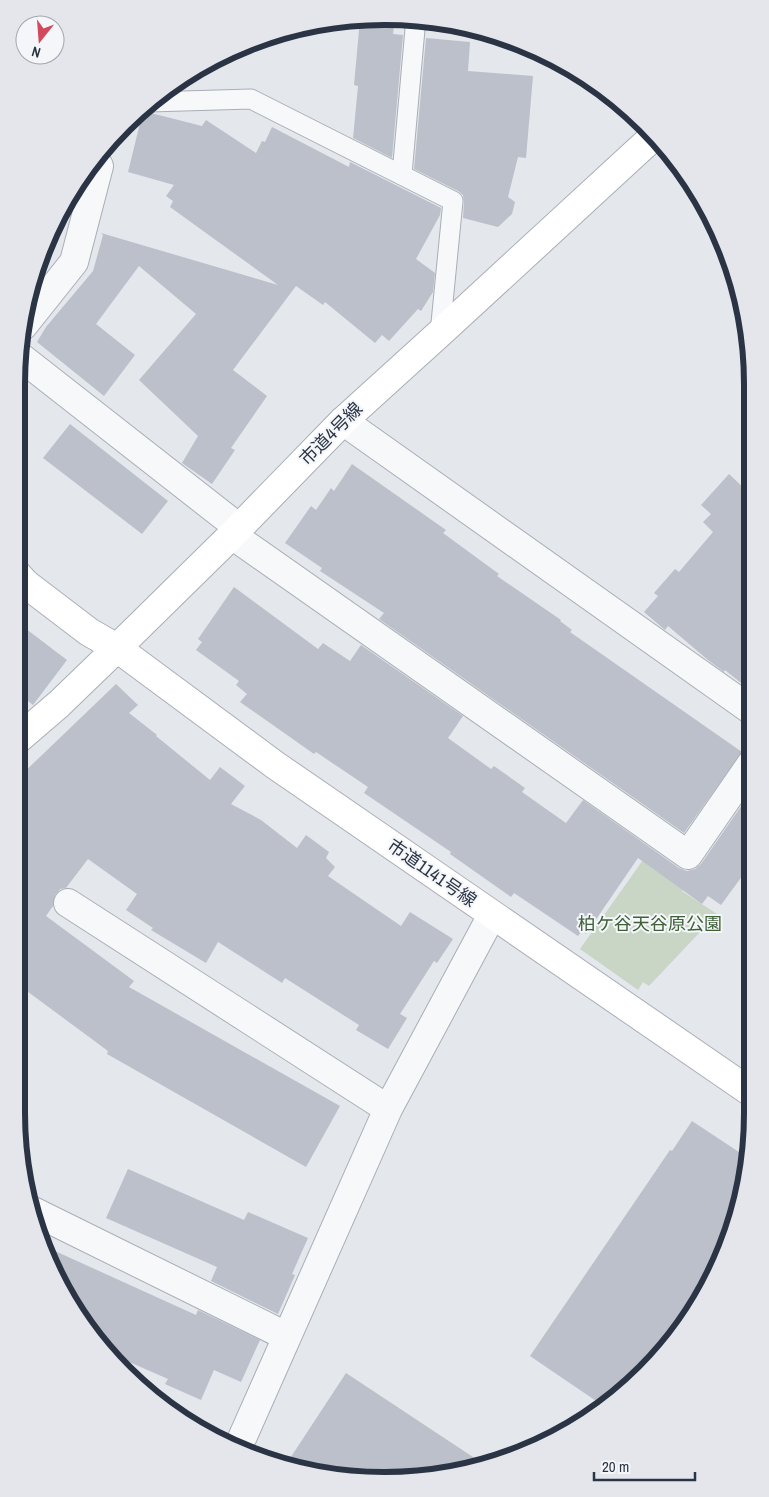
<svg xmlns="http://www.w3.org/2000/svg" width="769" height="1497" font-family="'Archivo Narrow','Noto Sans JP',sans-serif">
	<rect width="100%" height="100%" fill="#e4e7ec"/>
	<path fill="#c9d6c5" d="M 643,860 L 690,878 L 682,891 L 717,914 L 649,986 L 643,982 L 638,990 L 580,949 Z"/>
	<path fill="#bbc0ca" d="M 395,18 L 393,34 L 403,35 L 392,158 L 353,138 L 358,86 L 354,85 L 360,19 Z
		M 426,38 L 470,42 L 468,71 L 533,76 L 526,158 L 518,157 L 508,197 L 515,202 L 512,214 L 498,227 L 463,218 L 464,202 L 463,195 L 458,191 L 414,169 Z
		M 143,111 L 202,126 L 206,120 L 256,153 L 262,141 L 265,142 L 272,127 L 349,167 L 350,162 L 441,208 L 440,215 L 416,259 L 435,273 L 433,292 L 421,311 L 418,309 L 389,341 L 382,335 L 375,343 L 325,302 L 323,305 L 296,286 L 233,370 L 267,396 L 231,448 L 235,450 L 212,484 L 182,463 L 198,436 L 139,380 L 196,314 L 139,266 L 96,324 L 135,355 L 104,396 L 37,342 L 46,327 L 93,271 L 103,235 L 101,233 L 278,285 L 170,207 L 173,201 L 166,196 L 174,185 L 128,172 Z
		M 70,424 L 168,501 L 142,534 L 43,458 Z
		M 352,464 L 446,530 L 443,533 L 499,574 L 497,576 L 561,620 L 560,621 L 572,630 L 570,632 L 742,752 L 684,833 L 379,619 L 384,613 L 320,571 L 322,568 L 285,543 L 311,506 L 316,510 L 331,488 L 334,491 Z
		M 729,474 L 750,494 L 751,691 L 725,670 L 724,672 L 708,660 L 668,626 L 665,630 L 644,612 L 658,596 L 654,593 L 675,569 L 679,572 L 713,532 L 703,522 L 711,514 L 701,505 Z
		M 234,587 L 318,649 L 323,643 L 350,661 L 361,645 L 463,716 L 448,738 L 491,769 L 494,766 L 525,788 L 522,792 L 566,823 L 583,800 L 679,868 L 687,871 L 695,869 L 701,864 L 751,792 L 751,864 L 721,905 L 708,896 L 702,904 L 638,858 L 586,934 L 582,931 L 578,936 L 514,893 L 511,897 L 450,854 L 451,852 L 364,793 L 368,787 L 316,752 L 314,754 L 240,702 L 247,694 L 236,685 L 239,681 L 196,650 L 202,642 L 198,639 Z
		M 17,622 L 67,660 L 33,705 L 17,692 Z
		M 116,684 L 138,705 L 129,713 L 157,735 L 156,736 L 210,780 L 220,767 L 245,786 L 231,804 L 261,820 L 297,848 L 306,835 L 329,852 L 326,858 L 335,867 L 328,876 L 401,926 L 410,912 L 453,939 L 437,963 L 434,961 L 400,1014 L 407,1018 L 388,1049 L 356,1030 L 359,1025 L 285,978 L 282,983 L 218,942 L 206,963 L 151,930 L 153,928 L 126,910 L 137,894 L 88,859 L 66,888 L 60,889 L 55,895 L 53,906 L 46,916 L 134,981 L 129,987 L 340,1106 L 306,1167 L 107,1054 L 108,1051 L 16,983 L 17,779 Z
		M 692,1121 L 748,1158 L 740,1208 L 715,1276 L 676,1337 L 628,1389 L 602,1405 L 530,1356 L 670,1150 L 672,1151 Z
		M 128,1169 L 244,1220 L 248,1212 L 308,1238 L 292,1274 L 295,1275 L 278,1314 L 211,1281 L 217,1267 L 106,1218 Z
		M 44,1246 L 196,1315 L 198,1310 L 260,1340 L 241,1382 L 214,1370 L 201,1400 L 165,1384 L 168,1379 L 111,1354 L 93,1337 Z
		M 346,1373 L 482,1463 L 409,1480 L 289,1468 L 285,1466 Z"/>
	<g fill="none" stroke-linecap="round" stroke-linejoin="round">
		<g stroke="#a9aeb7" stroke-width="21">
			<path id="lane" d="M 150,102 L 251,99 L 453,201 L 440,333
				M 402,174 L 416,18"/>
		</g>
		<g stroke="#a9aeb7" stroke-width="30">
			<path id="street" d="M 23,326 L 74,262 L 99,166
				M 18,355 L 239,528
				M 343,421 L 751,710
				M 232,535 L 688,855 L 751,764
				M 68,903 L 388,1109
				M 33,1211 L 286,1336
				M 239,1445 L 388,1109 L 492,915"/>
		</g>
		<g stroke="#a9aeb7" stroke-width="30">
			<path id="secondary" d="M 17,574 L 26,584 L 89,632 L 117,648 L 275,765 L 752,1093
				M 17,740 L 59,704 L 117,648 L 232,535 L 343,421 L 440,333 L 654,136"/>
		</g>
		<use href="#lane" stroke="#f7f8fa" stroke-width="19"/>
		<use href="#street" stroke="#f7f8fa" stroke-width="28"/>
		<use href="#secondary" stroke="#fff" stroke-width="28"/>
	</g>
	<g text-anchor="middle" stroke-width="4" stroke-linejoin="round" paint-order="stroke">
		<g font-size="18" fill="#2b3445" stroke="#f4f6f9">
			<text transform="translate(331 434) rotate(-45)" y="6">市道4号線</text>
			<text transform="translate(432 873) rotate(35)" y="6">市道1141号線</text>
		</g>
		<g font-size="18" fill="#3f6138" stroke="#f4f6f9">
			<text x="650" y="930">柏ケ谷天谷原公園</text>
		</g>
	</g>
	<path d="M0 0H769V1497H0ZM384 25H385A359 359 0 0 1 744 384V1113A359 359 0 0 1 385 1472H384A359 359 0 0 1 25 1113V384A359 359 0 0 1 384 25Z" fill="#e4e6eb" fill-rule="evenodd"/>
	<path fill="none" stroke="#2b3445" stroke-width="6" d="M384 25H385A359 359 0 0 1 744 384V1113A359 359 0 0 1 385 1472H384A359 359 0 0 1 25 1113V384A359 359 0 0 1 384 25Z"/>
	<g transform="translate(40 40) rotate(197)"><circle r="24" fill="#f4f6f9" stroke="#a4a8b1"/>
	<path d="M0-4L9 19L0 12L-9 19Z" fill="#d1495b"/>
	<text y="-8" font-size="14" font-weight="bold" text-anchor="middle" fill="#2b3445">N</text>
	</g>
	<path d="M594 1472v8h101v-8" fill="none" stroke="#2b3445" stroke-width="2.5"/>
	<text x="602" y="1472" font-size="15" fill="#2b3445" stroke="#f4f6f9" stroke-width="4" paint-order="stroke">20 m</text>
</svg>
